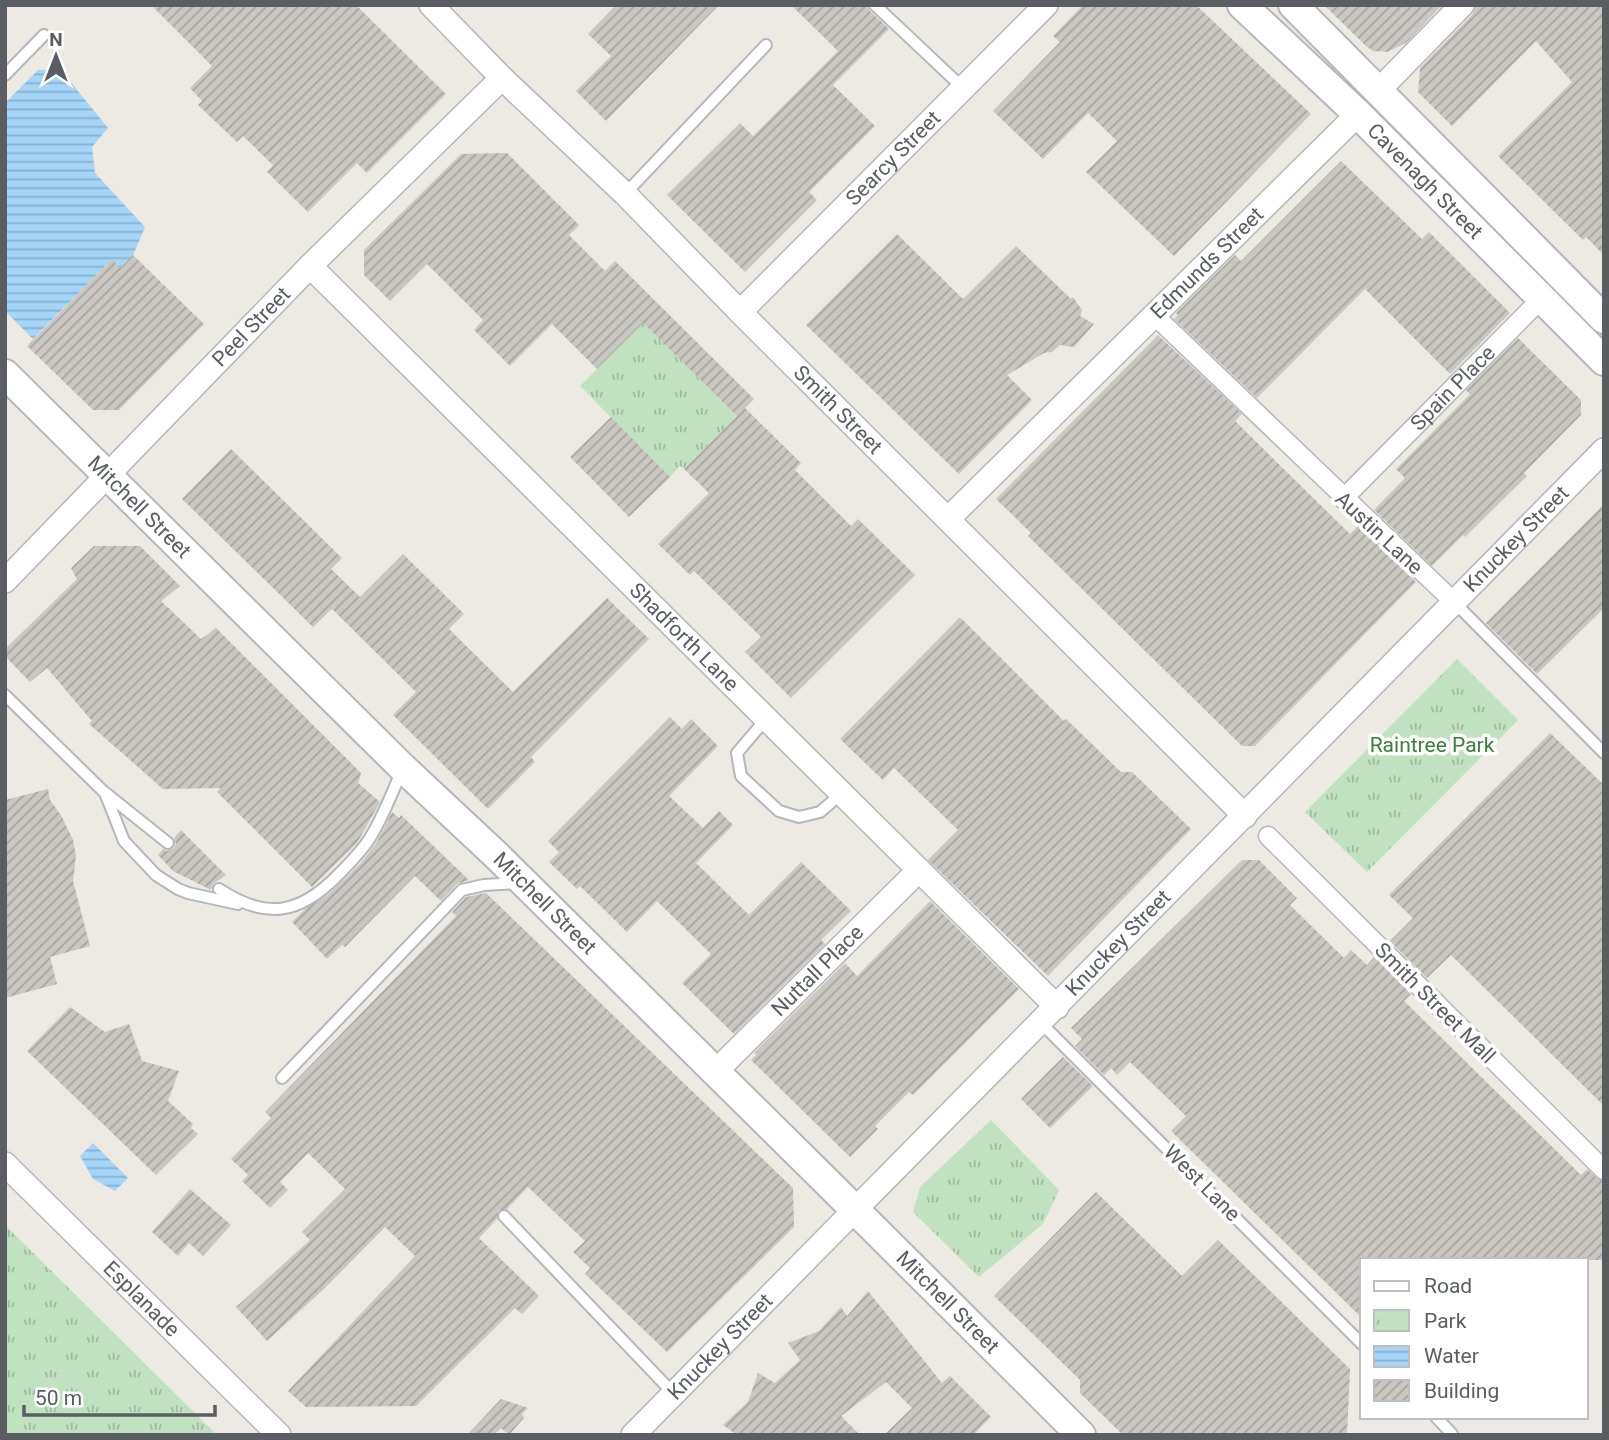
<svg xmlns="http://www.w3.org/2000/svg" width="1609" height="1440" font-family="Roboto,sans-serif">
	<defs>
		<pattern id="park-tufts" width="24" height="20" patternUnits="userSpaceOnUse" patternTransform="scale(1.75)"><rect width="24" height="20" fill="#c0e2c0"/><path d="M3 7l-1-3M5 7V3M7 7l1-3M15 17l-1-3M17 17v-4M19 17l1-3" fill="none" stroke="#9fba9f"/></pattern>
		<pattern id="water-rules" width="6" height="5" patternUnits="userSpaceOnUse" patternTransform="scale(1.75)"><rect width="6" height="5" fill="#a5d5f8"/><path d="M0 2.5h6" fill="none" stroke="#89b0cc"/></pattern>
		<pattern id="building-hatch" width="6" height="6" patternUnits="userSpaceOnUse" patternTransform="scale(1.75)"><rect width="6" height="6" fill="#cac6c1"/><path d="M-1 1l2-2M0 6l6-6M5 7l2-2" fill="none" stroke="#a7a4a0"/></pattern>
	</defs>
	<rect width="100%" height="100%" fill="#eceae2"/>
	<path fill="url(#park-tufts)" d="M 643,323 L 737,416 L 684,469 L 680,466 L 670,477 L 580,386 Z
		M 1457,659 L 1518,720 L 1367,872 L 1305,812 Z
		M 991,1120 L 1059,1190 L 1043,1224 L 979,1277 L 913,1212 L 920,1187 Z
		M 5,1225 L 217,1435 L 5,1435 Z"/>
	<path fill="url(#water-rules)" d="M 60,69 L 108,128 L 92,147 L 95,173 L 145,227 L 133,255 L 120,268 L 111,260 L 33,339 L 5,311 L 5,103 L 38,70 Z
		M 93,1143 L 128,1178 L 115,1191 L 93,1179 L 80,1156 Z"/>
	<path fill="url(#building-hatch)" d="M 151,5 L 356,5 L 446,94 L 367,173 L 357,163 L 308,212 L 267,172 L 273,165 L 243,136 L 237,142 L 198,105 L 202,101 L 190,88 L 212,66 Z
		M 616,5 L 719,5 L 606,121 L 576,91 L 611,56 L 588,34 Z
		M 791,5 L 867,5 L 870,11 L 889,29 L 833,85 L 875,126 L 809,192 L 817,200 L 745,272 L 667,195 L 740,123 L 753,136 L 838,51 Z
		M 1083,5 L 1196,5 L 1311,114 L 1174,256 L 1086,172 L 1117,141 L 1088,113 L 1043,159 L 993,111 L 1060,42 L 1053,36 Z
		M 1324,5 L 1442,5 L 1406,43 L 1387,52 L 1373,51 L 1367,47 Z
		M 1476,5 L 1604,5 L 1604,255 L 1586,237 L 1583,240 L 1498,156 L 1572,82 L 1536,41 L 1452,126 L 1418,92 L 1420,68 L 1472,15 Z
		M 507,153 L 579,225 L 569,235 L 605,271 L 615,261 L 754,399 L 745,408 L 801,463 L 795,470 L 851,526 L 858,519 L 915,575 L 791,698 L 745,652 L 761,637 L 694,571 L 690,575 L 658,544 L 709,493 L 684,469 L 737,416 L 643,323 L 597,369 L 552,324 L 510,366 L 474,330 L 483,320 L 427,264 L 390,301 L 364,275 L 364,250 L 461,154 Z
		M 1341,161 L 1422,239 L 1429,232 L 1510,313 L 1450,374 L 1365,289 L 1257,398 L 1174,319 L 1178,315 L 1176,313 L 1235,255 L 1241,261 Z
		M 897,234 L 963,299 L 1016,246 L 1071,299 L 1073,297 L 1082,310 L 1080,316 L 1094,324 L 1074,347 L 1060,345 L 1052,352 L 1044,353 L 1007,375 L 1032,400 L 959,474 L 806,325 Z
		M 133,255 L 204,324 L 119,410 L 93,410 L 27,346 L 112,259 L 120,268 Z
		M 1158,335 L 1242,414 L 1235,421 L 1350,534 L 1358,526 L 1416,582 L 1255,746 L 1242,746 L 1028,536 L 1031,533 L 996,499 Z
		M 1518,338 L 1581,400 L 1581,415 L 1524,473 L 1527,476 L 1465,537 L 1463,535 L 1432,566 L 1374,510 L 1405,478 L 1396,469 L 1470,394 L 1466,390 Z
		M 611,417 L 670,477 L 629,517 L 570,457 Z
		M 231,449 L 342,558 L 331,569 L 360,597 L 403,554 L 464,614 L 449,629 L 513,692 L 607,598 L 649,639 L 531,757 L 535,762 L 488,809 L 393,715 L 416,692 L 332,609 L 313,627 L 182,499 Z
		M 1604,504 L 1604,608 L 1537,674 L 1486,623 Z
		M 94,546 L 140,546 L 180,586 L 161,601 L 201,639 L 216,628 L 361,773 L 358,783 L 380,802 L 357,843 L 312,887 L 217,792 L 221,788 L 163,789 L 89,724 L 92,721 L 47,668 L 30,682 L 5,656 L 5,649 L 77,579 L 71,568 Z
		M 960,617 L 1064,721 L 1066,719 L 1121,772 L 1132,772 L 1191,829 L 1048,976 L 928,860 L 958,830 L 894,768 L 883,780 L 840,739 Z
		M 670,717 L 682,729 L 691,719 L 718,746 L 669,796 L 703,828 L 719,811 L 733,825 L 696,863 L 749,915 L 801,862 L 851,911 L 821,940 L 825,944 L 734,1034 L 682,983 L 711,954 L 657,901 L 627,932 L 580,886 L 577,889 L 549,862 L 559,852 L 548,841 Z
		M 1550,733 L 1604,785 L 1604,1106 L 1451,955 L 1427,978 L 1390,941 L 1413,918 L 1389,895 Z
		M 48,789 L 50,800 L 61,815 L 73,840 L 76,855 L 73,881 L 90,946 L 50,957 L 57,984 L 5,998 L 5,800 Z
		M 392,812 L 399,818 L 401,815 L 469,880 L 457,884 L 441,901 L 415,876 L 345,947 L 342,945 L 327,959 L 292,922 L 305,909 L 329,894 L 361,863 L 377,842 Z
		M 181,830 L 226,875 L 213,884 L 211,890 L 173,871 L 158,855 L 163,849 L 167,851 L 174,848 L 176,844 L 174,838 Z
		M 1242,860 L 1259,860 L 1297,898 L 1290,905 L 1344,958 L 1351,950 L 1367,965 L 1374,957 L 1411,994 L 1404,1001 L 1581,1175 L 1587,1169 L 1597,1178 L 1604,1181 L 1604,1260 L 1362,1260 L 1362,1318 L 1171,1131 L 1186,1116 L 1130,1062 L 1117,1075 L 1111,1068 L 1104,1075 L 1075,1046 L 1082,1039 L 1071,1028 Z
		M 486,893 L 793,1188 L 794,1227 L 667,1352 L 585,1274 L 590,1268 L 573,1252 L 585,1241 L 528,1187 L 507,1209 L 498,1211 L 497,1219 L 479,1238 L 539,1296 L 522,1314 L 515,1308 L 416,1406 L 306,1407 L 288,1391 L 415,1256 L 385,1227 L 326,1287 L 267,1341 L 236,1307 L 310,1240 L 302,1232 L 345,1189 L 308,1153 L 280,1182 L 288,1190 L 270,1208 L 242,1181 L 248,1175 L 231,1159 L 271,1118 L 265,1112 L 456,916 L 452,912 L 466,897 Z
		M 930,901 L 1019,989 L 913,1095 L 909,1092 L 875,1126 L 878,1129 L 850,1157 L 751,1060 L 756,1055 L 754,1053 L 845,963 L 857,976 Z
		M 70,1007 L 105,1032 L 129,1024 L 142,1061 L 179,1071 L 168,1101 L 193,1124 L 191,1128 L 198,1134 L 156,1175 L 27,1051 Z
		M 1063,1057 L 1093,1086 L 1050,1128 L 1021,1099 Z
		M 190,1189 L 231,1225 L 203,1256 L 189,1243 L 178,1256 L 152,1232 Z
		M 1096,1192 L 1182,1276 L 1218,1240 L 1350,1369 L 1347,1435 L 1123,1435 L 1080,1393 L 1080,1380 L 994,1296 Z
		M 868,1291 L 942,1383 L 950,1376 L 991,1417 L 973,1435 L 884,1435 L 912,1408 L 886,1382 L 841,1416 L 860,1435 L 737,1435 L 723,1425 L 748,1402 L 758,1373 L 775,1383 L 800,1360 L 788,1343 L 819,1331 L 841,1307 L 847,1316 Z
		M 501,1399 L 528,1408 L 522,1414 L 524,1418 L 509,1435 L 501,1428 L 494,1435 L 467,1435 Z"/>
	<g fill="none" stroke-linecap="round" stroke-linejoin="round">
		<g stroke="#b4b7bb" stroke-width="14">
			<path id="service" d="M 875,5 L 963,88
				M 5,75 L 44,35
				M 625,194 L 766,45
				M 1455,603 L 1604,753
				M 5,695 L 103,791 L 168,843
				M 766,719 L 737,753 L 741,776 L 779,811 L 799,817 L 820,812 L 842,793
				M 105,793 L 124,841 L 156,875 L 178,889 L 188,893 L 238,904
				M 219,889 C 266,920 299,915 338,875 C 350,863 361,852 370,838 C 383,817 392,793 402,770
				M 1041,1023 L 1362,1344
				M 282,1078 L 462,890 L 484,885 L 517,883
				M 504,1216 L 674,1394
				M 1436,1417 L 1452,1434"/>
		</g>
		<g stroke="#b4b7bb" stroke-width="21">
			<g id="pedestrian">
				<path d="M 1153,314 L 1455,603"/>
				<path id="s1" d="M 1343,499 L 1542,298"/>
				<path d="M 1268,836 L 1604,1170"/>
			</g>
		</g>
		<g stroke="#b4b7bb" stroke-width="26">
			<g id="minor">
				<path id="s2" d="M 431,5 L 502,78 L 625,194 L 740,312 L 1245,816"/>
				<path d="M 1378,91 L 1462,5"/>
				<path id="s3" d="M 310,266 L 1057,1007"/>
				<path id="s4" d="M 740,312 L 1046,5"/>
				<path id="s5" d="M 948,519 L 1358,114"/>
				<path id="s6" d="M 5,581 L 310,266 L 502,78"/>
				<path id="s7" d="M 715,1072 L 919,870"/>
				<path id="s8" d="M 5,1164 L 279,1435"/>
				<path id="s9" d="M 633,1435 L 1604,450"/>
			</g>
		</g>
		<g stroke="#b4b7bb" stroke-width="32">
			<g id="tertiary">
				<path id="s10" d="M 1242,5 L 1358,114 L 1604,361"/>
				<path d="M 1293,5 L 1604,319"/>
				<path id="s11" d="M 5,374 L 403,768 L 495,854 L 827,1182 L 1081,1435"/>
			</g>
		</g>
		<use href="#service" stroke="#fff" stroke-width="10"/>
		<use href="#pedestrian" stroke="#fff" stroke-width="18"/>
		<use href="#minor" stroke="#fff" stroke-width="23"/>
		<use href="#tertiary" stroke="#fff" stroke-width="28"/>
	</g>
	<g text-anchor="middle" stroke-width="7" stroke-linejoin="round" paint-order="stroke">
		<g font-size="21" fill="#5a5e62" stroke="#fff">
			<text dy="7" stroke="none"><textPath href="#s4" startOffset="217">Searcy Street</textPath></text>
			<text dy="7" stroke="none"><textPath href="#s10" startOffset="254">Cavenagh Street</textPath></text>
			<text dy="7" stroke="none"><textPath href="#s5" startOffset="364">Edmunds Street</textPath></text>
			<text dy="7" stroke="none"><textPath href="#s6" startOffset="354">Peel Street</textPath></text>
			<text dy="7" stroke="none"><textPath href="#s1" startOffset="156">Spain Place</textPath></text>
			<text dy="7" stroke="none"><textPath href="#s2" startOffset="574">Smith Street</textPath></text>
			<text dy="7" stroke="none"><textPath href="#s11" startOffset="189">Mitchell Street</textPath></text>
			<text transform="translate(1379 533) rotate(43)" y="7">Austin Lane</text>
			<text dy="7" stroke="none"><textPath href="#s9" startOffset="1258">Knuckey Street</textPath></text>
			<text dy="7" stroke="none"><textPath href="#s3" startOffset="527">Shadforth Lane</textPath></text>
			<text dy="7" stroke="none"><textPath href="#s11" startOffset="756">Mitchell Street</textPath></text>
			<text dy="7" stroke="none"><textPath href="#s9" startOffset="691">Knuckey Street</textPath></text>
			<text dy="7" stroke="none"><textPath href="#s7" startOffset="144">Nuttall Place</textPath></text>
			<text transform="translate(1435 1003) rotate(45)" y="7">Smith Street Mall</text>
			<text transform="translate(1202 1183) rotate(45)" y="7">West Lane</text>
			<text dy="7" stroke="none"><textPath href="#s8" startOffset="192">Esplanade</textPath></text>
			<text dy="7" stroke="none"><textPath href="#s11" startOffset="1323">Mitchell Street</textPath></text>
			<text dy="7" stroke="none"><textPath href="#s9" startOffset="124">Knuckey Street</textPath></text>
		</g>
		<g font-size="21" fill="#3a803d" stroke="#fff">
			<text x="1432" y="752">Raintree Park</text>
		</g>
	</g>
	<rect width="1609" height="1440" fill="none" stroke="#5a5e62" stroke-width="14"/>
	<rect x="1360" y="1258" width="228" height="161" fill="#ffffff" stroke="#bdbfc0" stroke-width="2"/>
	<rect x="1374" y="1281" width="35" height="10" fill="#ffffff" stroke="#bdbfc0" stroke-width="2"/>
	<text x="1424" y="1293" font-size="21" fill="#5a5e62">Road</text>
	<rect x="1374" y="1310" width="35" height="21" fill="url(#park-tufts)" stroke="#bdbfc0" stroke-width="2"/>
	<text x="1424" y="1328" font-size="21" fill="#5a5e62">Park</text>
	<rect x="1374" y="1346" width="35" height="21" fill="url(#water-rules)" stroke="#bdbfc0" stroke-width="2"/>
	<text x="1424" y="1363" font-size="21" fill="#5a5e62">Water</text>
	<rect x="1374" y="1380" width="35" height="21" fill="url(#building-hatch)" stroke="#bdbfc0" stroke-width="2"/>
	<text x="1424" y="1398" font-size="21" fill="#5a5e62">Building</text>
	<g transform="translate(56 56)" stroke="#ffffff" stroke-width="5" paint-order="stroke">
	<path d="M0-5L12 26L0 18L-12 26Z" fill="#5a5e62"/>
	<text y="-10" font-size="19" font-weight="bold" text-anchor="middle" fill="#5a5e62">N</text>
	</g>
	<path d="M24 1405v10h191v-10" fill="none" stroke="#5a5e62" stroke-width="3.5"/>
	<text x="35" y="1405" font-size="21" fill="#5a5e62" stroke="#ffffff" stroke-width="5" paint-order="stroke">50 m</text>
</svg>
